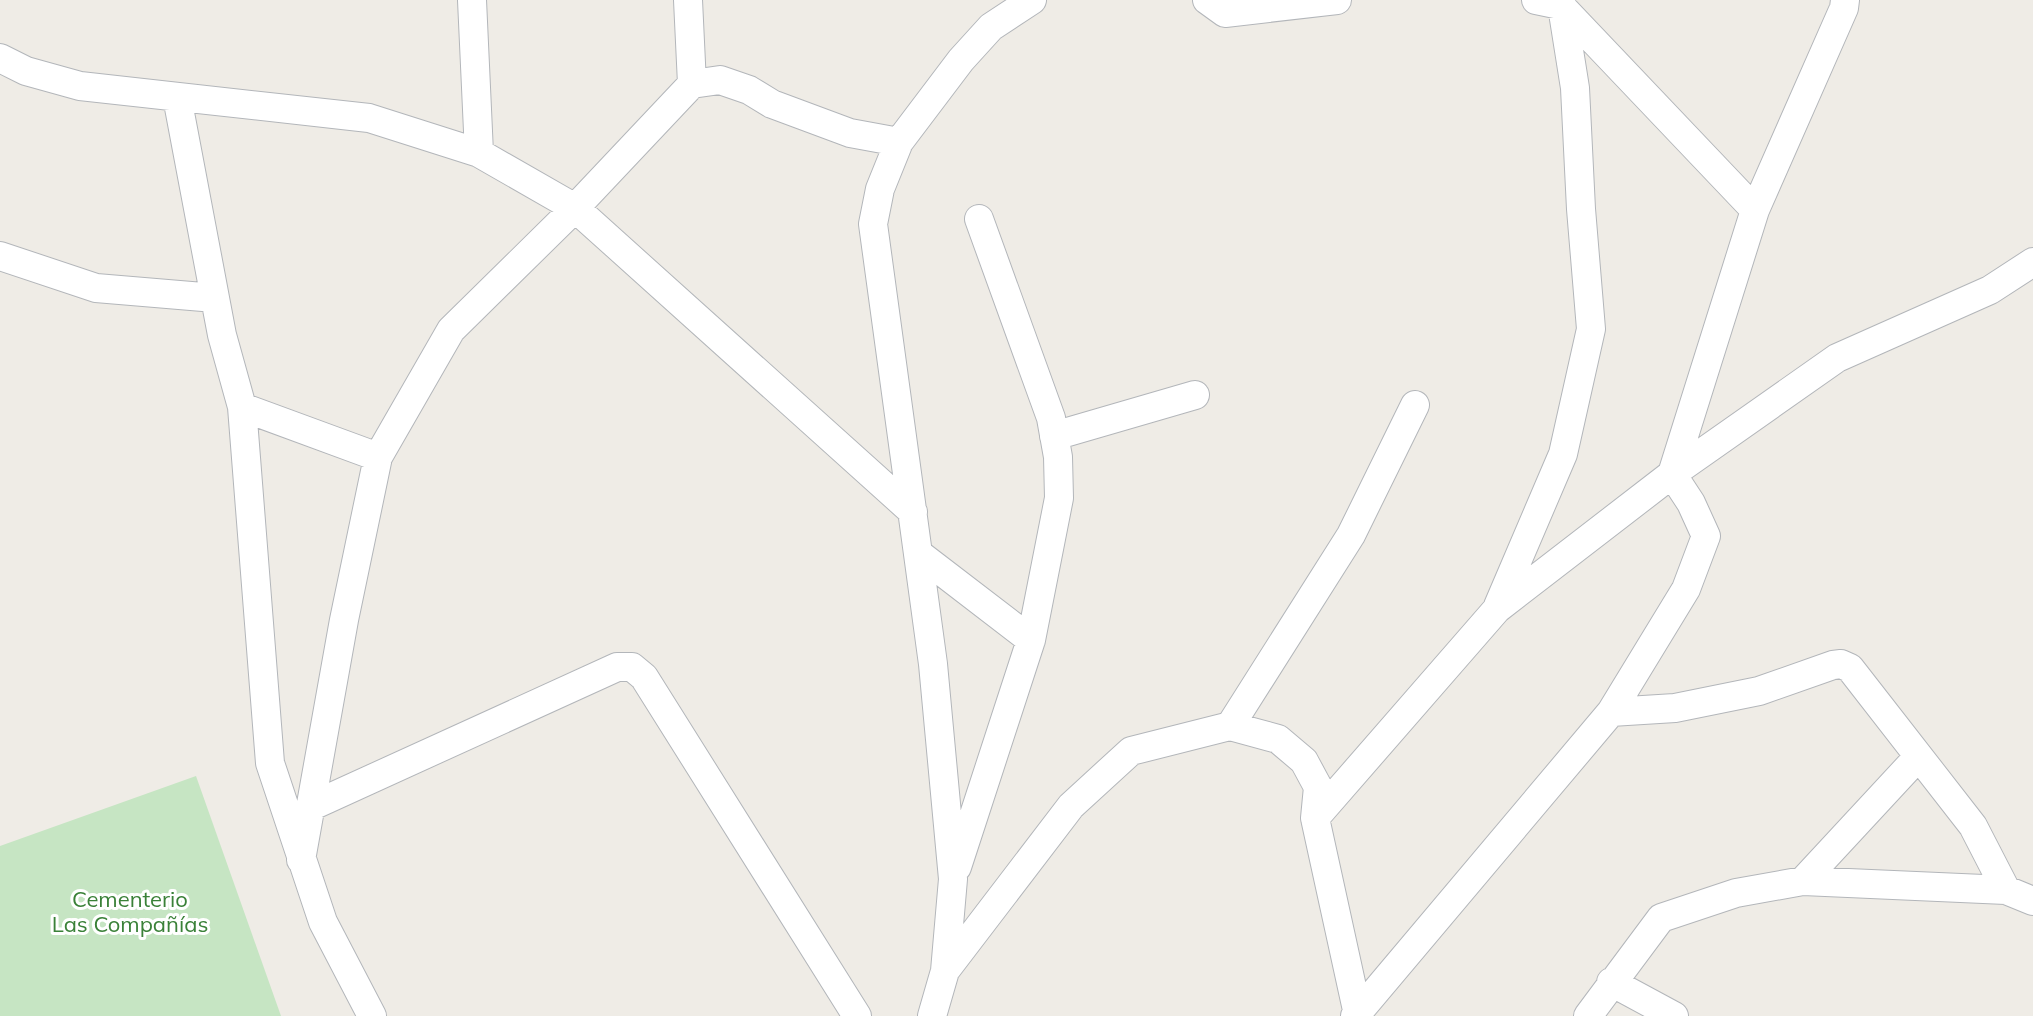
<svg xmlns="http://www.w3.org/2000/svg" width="2033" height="1016" font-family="Mulish,sans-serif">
	<rect width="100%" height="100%" fill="#efece6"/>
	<path fill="#c6e5c3" d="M 196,776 L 281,1016 L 0,1016 L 0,846 Z"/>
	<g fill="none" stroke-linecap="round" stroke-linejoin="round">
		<g stroke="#b3b6ba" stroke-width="30">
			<path id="minor" d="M 472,0 L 479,153
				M 688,0 L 692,84
				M 1207,0 L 1225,13 L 1337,0
				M 1536,0 L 1560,5 L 1755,210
				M 0,58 L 26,71 L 80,86 L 369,118 L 479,153 L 575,208 L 913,512
				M 177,97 L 222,335 L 242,407 L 270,763 L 323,922 L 372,1016
				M 899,142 L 961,60 L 991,27 L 1032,0
				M 0,256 L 96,288 L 215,298
				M 242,407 L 378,457
				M 1054,436 L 1195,395
				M 1672,474 L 1755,210 L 1844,8 L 1845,0
				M 919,554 L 1031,640
				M 1498,606 L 1563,454 L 1591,329 L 1581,209 L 1575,88 L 1561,0
				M 1611,712 L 1675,708 L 1759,691 L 1833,665 L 1841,664 L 1850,668 L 1973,826 L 2006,890
				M 1230,726 L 1351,535 L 1415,405
				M 312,806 L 617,667 L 632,667 L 644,677 L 857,1016
				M 1315,818 L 1497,609 L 1672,474 L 1837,358 L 1990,290 L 2033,262
				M 301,860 L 344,620 L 378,457 L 451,330 L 575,208 L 692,84 L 720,80 L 749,90 L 772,104 L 850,133 L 899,142 L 880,189 L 873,224 L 933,664 L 953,879 L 945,971 L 932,1016
				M 957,867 L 1031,640 L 1059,498 L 1058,457 L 1051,418 L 979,219
				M 1803,881 L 1918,757
				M 945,971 L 1071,806 L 1131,751 L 1230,726 L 1278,739 L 1304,761 L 1318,787 L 1315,818 L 1357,1010
				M 1611,982 L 1674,1016
				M 1355,1016 L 1611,712 L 1686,589 L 1706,536 L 1691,503 L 1672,474
				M 1588,1016 L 1661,918 L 1736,893 L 1803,881 L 2006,890 L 2033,901"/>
		</g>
		<use href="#minor" stroke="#fff" stroke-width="28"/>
	</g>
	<g text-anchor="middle" stroke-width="6" stroke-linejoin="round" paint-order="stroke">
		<g font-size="22" fill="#3a8138" stroke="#fff">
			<text x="130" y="907">Cementerio<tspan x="130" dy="25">Las Compañías</tspan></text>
		</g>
	</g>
</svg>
